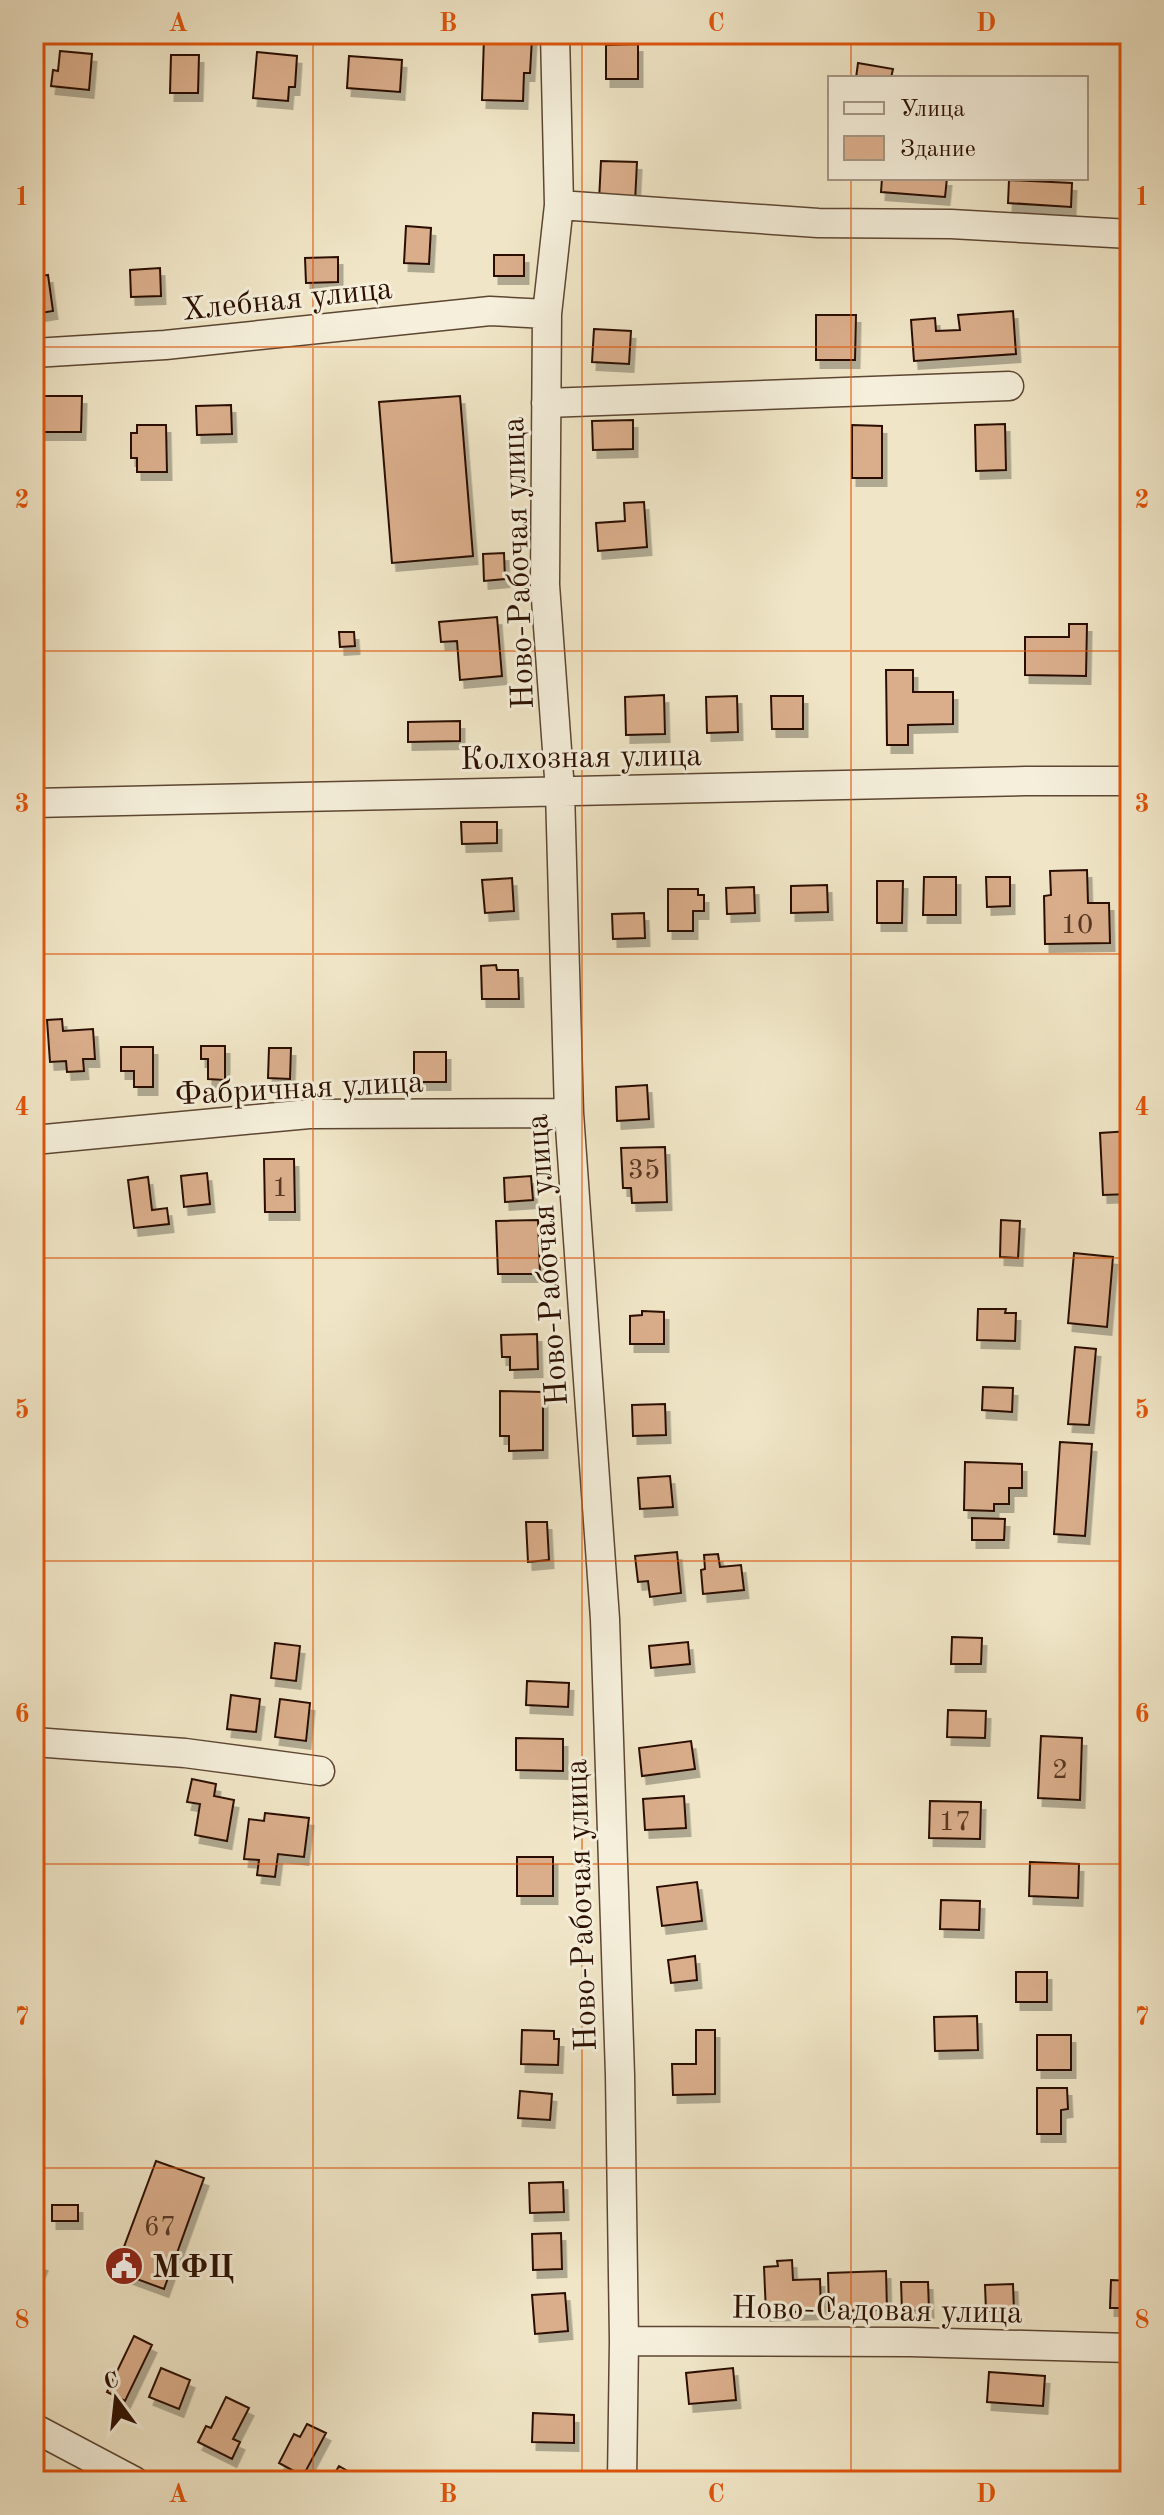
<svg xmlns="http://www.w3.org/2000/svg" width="1164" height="2515" font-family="'Old Standard TT',serif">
	<defs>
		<filter id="shadow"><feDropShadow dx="4.5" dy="8" stdDeviation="0" flood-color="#0004"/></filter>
	</defs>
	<rect width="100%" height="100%" fill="#f0e6c7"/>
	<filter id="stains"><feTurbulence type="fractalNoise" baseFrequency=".0025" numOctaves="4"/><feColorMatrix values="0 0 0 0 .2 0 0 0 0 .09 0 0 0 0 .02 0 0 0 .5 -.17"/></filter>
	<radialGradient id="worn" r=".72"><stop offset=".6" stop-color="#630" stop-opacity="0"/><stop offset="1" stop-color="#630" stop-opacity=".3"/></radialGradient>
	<path fill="#daae8b" stroke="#2c1000" stroke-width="2" filter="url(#shadow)" d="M 484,37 L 532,38 L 530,73 L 524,73 L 523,101 L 482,100 Z
		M 638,44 L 638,79 L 606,79 L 606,45 Z
		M 60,51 L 92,54 L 89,90 L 51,86 L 53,70 L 58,71 Z
		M 257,52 L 297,56 L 295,87 L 289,87 L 288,101 L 253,98 Z
		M 171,55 L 199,55 L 198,93 L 170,93 Z
		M 349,56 L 402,60 L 400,92 L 347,88 Z
		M 858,63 L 893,69 L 891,78 L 856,78 Z
		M 601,161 L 637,162 L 635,202 L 599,201 Z
		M 882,178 L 947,178 L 945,197 L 881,192 Z
		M 1009,180 L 1072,183 L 1071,207 L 1008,203 Z
		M 406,226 L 431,228 L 429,264 L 404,263 Z
		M 494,255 L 524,255 L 524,276 L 494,276 Z
		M 338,257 L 338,282 L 306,283 L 305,258 Z
		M 160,268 L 161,296 L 131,297 L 130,270 Z
		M 48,275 L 53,311 L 34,314 L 34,277 Z
		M 1013,311 L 1016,354 L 914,361 L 911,320 L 935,318 L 936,331 L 960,330 L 958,315 Z
		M 816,315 L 856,315 L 855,360 L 816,360 Z
		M 594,329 L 631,331 L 629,364 L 592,362 Z
		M 39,396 L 82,396 L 81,432 L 39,432 Z
		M 460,396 L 473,556 L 392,563 L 379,402 Z
		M 231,405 L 232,434 L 197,435 L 196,406 Z
		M 633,420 L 633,449 L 593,450 L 592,421 Z
		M 1005,424 L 1006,470 L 976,471 L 975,425 Z
		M 137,425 L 166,425 L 167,472 L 137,472 L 137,458 L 131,458 L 131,433 L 137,433 Z
		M 852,425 L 882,426 L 882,478 L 852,478 Z
		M 644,502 L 647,547 L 598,551 L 596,523 L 625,521 L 624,503 Z
		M 504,553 L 505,579 L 484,581 L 483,554 Z
		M 497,617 L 502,676 L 460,680 L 457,641 L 441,642 L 439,622 Z
		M 1069,624 L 1087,624 L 1086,676 L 1025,675 L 1025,637 L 1069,637 Z
		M 339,632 L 354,632 L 355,646 L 340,647 Z
		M 886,670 L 913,670 L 913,692 L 953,692 L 953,724 L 908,725 L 908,745 L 887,745 Z
		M 664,695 L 665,734 L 626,735 L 625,697 Z
		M 737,696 L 738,732 L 707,733 L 706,697 Z
		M 771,696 L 803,696 L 803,729 L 772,729 Z
		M 460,721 L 460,741 L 408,742 L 408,722 Z
		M 461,822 L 497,822 L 497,843 L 462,844 Z
		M 1087,870 L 1088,903 L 1109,903 L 1110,943 L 1045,944 L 1044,896 L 1051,895 L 1050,871 Z
		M 924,877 L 956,877 L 956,915 L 923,915 Z
		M 986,877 L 1010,877 L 1010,906 L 987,907 Z
		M 512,878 L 514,911 L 485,913 L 482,880 Z
		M 877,881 L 903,881 L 902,923 L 877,923 Z
		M 827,885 L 828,912 L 791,913 L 791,886 Z
		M 754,887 L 755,913 L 727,914 L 726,888 Z
		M 668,889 L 698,889 L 698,895 L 704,895 L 704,911 L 693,911 L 693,931 L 668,931 Z
		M 644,913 L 645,938 L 613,939 L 612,914 Z
		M 496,965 L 497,970 L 518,970 L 519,999 L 482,999 L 481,966 Z
		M 62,1019 L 63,1031 L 93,1029 L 95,1059 L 83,1059 L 84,1071 L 67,1072 L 66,1061 L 50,1062 L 47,1020 Z
		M 201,1046 L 225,1046 L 225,1080 L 208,1079 L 208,1059 L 201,1059 Z
		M 121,1047 L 153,1047 L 153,1087 L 134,1087 L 134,1071 L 121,1071 Z
		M 269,1048 L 291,1048 L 290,1079 L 268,1078 Z
		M 414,1052 L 446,1052 L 446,1082 L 414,1082 Z
		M 647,1085 L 649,1119 L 617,1121 L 616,1087 Z
		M 1130,1131 L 1130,1194 L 1103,1195 L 1100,1133 Z
		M 665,1147 L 667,1202 L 632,1203 L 631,1188 L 623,1188 L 621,1148 Z
		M 264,1159 L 294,1159 L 295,1212 L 265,1212 Z
		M 207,1173 L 210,1204 L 184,1207 L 181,1176 Z
		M 531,1176 L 533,1200 L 505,1202 L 504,1178 Z
		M 148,1177 L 152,1210 L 167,1208 L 169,1224 L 134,1228 L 128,1180 Z
		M 538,1220 L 540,1274 L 498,1274 L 496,1221 Z
		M 1001,1220 L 1020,1221 L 1018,1258 L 1000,1257 Z
		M 1074,1253 L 1113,1257 L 1107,1327 L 1068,1323 Z
		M 978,1309 L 1006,1309 L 1005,1313 L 1016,1313 L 1015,1341 L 977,1340 Z
		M 642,1311 L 664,1312 L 664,1344 L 630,1344 L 630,1316 L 642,1315 Z
		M 537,1334 L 538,1369 L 510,1370 L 510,1357 L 502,1357 L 501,1335 Z
		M 1075,1347 L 1096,1349 L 1089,1425 L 1068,1424 Z
		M 983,1387 L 1013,1388 L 1012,1412 L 982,1410 Z
		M 500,1391 L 543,1392 L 543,1450 L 509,1451 L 509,1436 L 500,1436 Z
		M 665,1404 L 666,1435 L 633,1436 L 632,1405 Z
		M 1060,1442 L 1092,1444 L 1085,1536 L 1054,1534 Z
		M 965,1462 L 1022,1464 L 1022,1488 L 1009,1488 L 1009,1504 L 994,1504 L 994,1511 L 964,1510 Z
		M 670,1476 L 673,1507 L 640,1509 L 638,1478 Z
		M 972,1518 L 1005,1519 L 1004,1540 L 972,1540 Z
		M 526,1522 L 547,1522 L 549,1560 L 528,1562 Z
		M 677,1552 L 681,1593 L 650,1597 L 648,1581 L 638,1582 L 635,1556 Z
		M 718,1554 L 720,1567 L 741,1565 L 744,1590 L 703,1594 L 701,1570 L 705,1569 L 704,1555 Z
		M 952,1637 L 982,1638 L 981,1664 L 951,1664 Z
		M 688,1642 L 690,1664 L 651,1668 L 649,1646 Z
		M 275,1643 L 300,1646 L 296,1681 L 271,1678 Z
		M 527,1681 L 569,1683 L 568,1707 L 526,1705 Z
		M 231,1695 L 260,1699 L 256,1732 L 227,1729 Z
		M 280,1699 L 310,1703 L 306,1741 L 275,1737 Z
		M 948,1710 L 986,1711 L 985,1738 L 947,1737 Z
		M 1041,1736 L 1082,1738 L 1080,1800 L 1038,1798 Z
		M 516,1738 L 563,1739 L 563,1771 L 516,1770 Z
		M 691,1741 L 695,1769 L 642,1776 L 639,1748 Z
		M 192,1779 L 216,1784 L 214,1796 L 234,1800 L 227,1841 L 195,1835 L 200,1804 L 187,1802 Z
		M 684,1796 L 686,1828 L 645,1830 L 643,1799 Z
		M 930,1801 L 981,1802 L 980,1839 L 929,1838 Z
		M 265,1813 L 309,1818 L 304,1857 L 278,1854 L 275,1877 L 257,1875 L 259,1860 L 244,1859 L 249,1819 L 264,1821 Z
		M 517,1857 L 553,1857 L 553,1896 L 517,1896 Z
		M 1030,1862 L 1079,1864 L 1078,1898 L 1029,1896 Z
		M 697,1882 L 702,1921 L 662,1926 L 657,1887 Z
		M 941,1900 L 980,1901 L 979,1930 L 940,1929 Z
		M 695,1956 L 697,1980 L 671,1983 L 668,1960 Z
		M 1016,1972 L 1047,1972 L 1047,2002 L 1016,2002 Z
		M 977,2016 L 978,2050 L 935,2051 L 934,2017 Z
		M 522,2030 L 554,2031 L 554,2039 L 559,2039 L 558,2065 L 521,2064 Z
		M 696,2030 L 715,2030 L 715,2094 L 673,2095 L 672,2064 L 696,2064 Z
		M 1037,2035 L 1071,2035 L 1071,2070 L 1037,2070 Z
		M 34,2072 L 40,2072 L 40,2111 L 34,2111 Z
		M 1037,2088 L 1067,2088 L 1068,2109 L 1061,2110 L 1061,2134 L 1037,2134 Z
		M 520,2091 L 552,2094 L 550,2120 L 518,2118 Z
		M 156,2161 L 204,2178 L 164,2289 L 115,2271 Z
		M 563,2182 L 564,2212 L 530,2213 L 529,2183 Z
		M 52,2205 L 78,2205 L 78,2221 L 52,2221 Z
		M 561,2233 L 562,2269 L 533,2270 L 532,2234 Z
		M 34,2260 L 43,2263 L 36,2280 L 34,2279 Z
		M 792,2260 L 793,2280 L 820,2279 L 821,2311 L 766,2313 L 764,2267 L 778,2266 L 777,2261 Z
		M 886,2271 L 887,2310 L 829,2311 L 828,2273 Z
		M 1111,2280 L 1130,2281 L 1130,2308 L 1110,2308 Z
		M 901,2282 L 928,2282 L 929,2310 L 902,2311 Z
		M 1013,2284 L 1014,2311 L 986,2311 L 985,2285 Z
		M 565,2293 L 568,2331 L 535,2334 L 532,2295 Z
		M 134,2336 L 152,2345 L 125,2401 L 107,2392 Z
		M 161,2368 L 190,2380 L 179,2409 L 149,2397 Z
		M 733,2368 L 736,2400 L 689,2404 L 686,2373 Z
		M 989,2372 L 1045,2376 L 1043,2406 L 987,2402 Z
		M 226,2397 L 249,2408 L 233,2439 L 240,2442 L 232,2459 L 198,2442 L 206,2426 L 211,2428 Z
		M 533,2413 L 574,2415 L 574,2443 L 532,2442 Z
		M 307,2424 L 326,2433 L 303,2476 L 279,2463 L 294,2434 L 300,2437 Z
		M 339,2466 L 365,2481 L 330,2481 Z"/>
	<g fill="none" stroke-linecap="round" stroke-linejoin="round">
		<g stroke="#5d4632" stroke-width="31">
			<path id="minor" d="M 555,34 L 559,205 L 547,314 L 545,585 L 560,791 L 569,1113 L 605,1619 L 620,2075 L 624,2341 L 622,2481
				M 559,205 L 818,223 L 951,224 L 1130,234
				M 34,353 L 165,345 L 490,311 L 547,314
				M 546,403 L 1009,386
				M 34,803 L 1026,781 L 1130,781
				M 34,1140 L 309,1114 L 569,1113
				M 34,1742 L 185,1753 L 320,1771
				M 624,2341 L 911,2342 L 1130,2348
				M 34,2428 L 134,2481"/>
		</g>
		<use href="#minor" stroke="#f5efdb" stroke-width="28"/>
	</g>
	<path fill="none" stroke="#df550b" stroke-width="2" stroke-opacity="0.55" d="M 313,34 L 313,2481M 582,34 L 582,2481M 851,34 L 851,78M 851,178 L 851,2481M 34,347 L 1130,347M 34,651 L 1130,651M 34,954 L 1130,954M 34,1258 L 1130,1258M 34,1561 L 1130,1561M 34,1864 L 1130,1864M 34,2168 L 1130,2168"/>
	<defs>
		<g id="civic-disc" transform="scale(2)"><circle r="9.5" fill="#8f2418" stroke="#f5efdb"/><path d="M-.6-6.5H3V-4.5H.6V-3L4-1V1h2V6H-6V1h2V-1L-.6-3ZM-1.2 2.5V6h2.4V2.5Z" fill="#fff"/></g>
	</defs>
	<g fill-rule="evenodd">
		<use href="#civic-disc" x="124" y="2266"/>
	</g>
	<g text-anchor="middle" stroke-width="6" stroke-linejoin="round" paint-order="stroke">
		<g font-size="28" fill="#583823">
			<text x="1077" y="933">10</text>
			<text x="644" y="1178">35</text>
			<text x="280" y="1196">1</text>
			<text x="1060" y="1778">2</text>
			<text x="955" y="1830">17</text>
			<text x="160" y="2235">67</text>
		</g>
		<g font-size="32" fill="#2c1000" stroke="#f5efdb">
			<text transform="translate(287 298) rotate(-6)" y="11">Хлебная улица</text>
			<text transform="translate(517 563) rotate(-92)" y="11">Ново-Рабочая улица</text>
			<text transform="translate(581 756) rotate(-1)" y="11">Колхозная улица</text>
			<text transform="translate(299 1087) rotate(-3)" y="11">Фабричная улица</text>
			<text transform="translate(546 1260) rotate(-94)" y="11">Ново-Рабочая улица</text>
			<text transform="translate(580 1905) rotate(-92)" y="11">Ново-Рабочая улица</text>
			<text transform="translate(877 2309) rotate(1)" y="11">Ново-Садовая улица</text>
		</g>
		<g font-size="32" font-weight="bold" fill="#2c1000" stroke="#f5efdb" text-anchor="start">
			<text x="152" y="2277">МФЦ</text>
		</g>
	</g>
	<rect width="1164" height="2515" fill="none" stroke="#f0e6c7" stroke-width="88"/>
	<rect x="828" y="76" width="260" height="104" fill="#f5efdb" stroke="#a59683" stroke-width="2"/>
	<rect x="844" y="102" width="40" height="12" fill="#f5efdb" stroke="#a59683" stroke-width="2"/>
	<text x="900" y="116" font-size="24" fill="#2c1000">Улица</text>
	<rect x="844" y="136" width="40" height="24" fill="#daae8b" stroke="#a59683" stroke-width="2"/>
	<text x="900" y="156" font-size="24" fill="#2c1000">Здание</text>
	<g transform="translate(116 2399) rotate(345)" stroke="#f5efdb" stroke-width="6" paint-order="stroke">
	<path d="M0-6L14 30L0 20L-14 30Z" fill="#2c1000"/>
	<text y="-12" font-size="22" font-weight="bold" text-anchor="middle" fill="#2c1000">С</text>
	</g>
	<rect x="44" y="44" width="1076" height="2427" fill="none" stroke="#df550b" stroke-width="3"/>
	<g font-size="26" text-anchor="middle" font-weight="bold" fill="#df550b">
		<text x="178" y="31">A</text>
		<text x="448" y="31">B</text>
		<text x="716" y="31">C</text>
		<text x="986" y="31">D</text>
		<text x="22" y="205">1</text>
		<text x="1142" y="205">1</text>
		<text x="22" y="508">2</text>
		<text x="1142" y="508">2</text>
		<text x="22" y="812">3</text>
		<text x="1142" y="812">3</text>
		<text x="22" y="1115">4</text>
		<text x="1142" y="1115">4</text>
		<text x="22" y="1418">5</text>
		<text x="1142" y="1418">5</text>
		<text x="22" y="1722">6</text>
		<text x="1142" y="1722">6</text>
		<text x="22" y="2025">7</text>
		<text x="1142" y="2025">7</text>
		<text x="22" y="2328">8</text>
		<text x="1142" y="2328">8</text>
		<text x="178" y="2502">A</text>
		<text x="448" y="2502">B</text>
		<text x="716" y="2502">C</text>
		<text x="986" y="2502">D</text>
	</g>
	<rect width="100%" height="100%" filter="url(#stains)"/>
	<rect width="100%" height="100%" fill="url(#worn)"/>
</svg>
